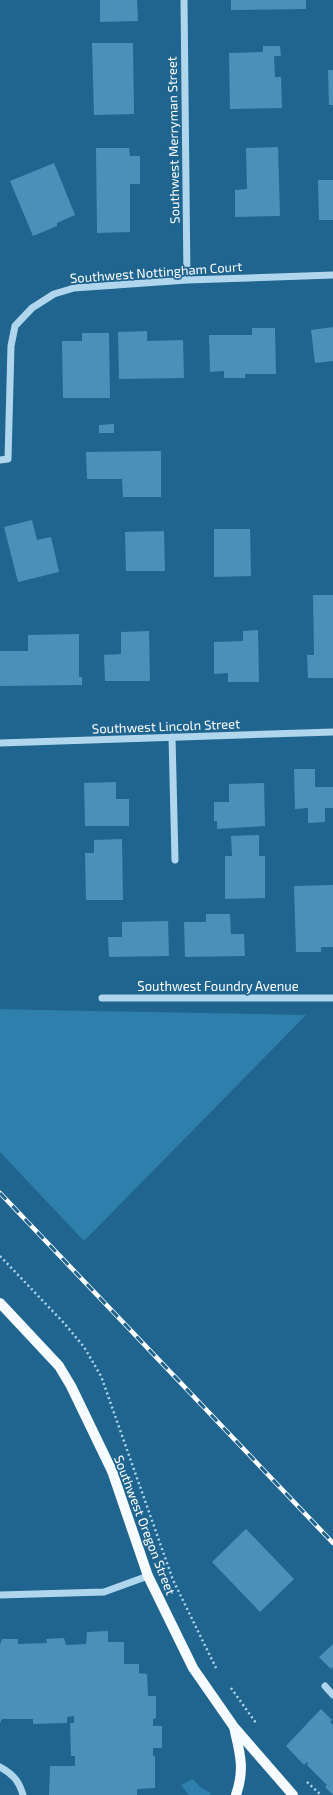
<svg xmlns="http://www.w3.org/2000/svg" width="333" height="1795" font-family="'Exo 2',sans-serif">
	<rect width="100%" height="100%" fill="#1f6590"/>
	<path fill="#2f7fac" d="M 0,1009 L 38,1010 L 306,1015 L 84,1241 L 0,1152 Z
		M 193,1779 L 200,1787 L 211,1793 L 210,1795 L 189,1795 L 181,1785 Z"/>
	<path fill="#4b90b9" d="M 100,0 L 137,0 L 138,21 L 100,22 Z
		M 231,0 L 306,0 L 306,9 L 231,10 Z
		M 92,43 L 133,43 L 134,114 L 94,115 Z
		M 263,46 L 280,46 L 281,56 L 274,56 L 275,77 L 281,77 L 282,108 L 230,109 L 229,53 L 263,52 Z
		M 328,70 L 333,70 L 333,105 L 329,105 Z
		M 278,147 L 280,216 L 235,217 L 235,190 L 247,189 L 246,148 Z
		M 96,148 L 129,148 L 130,156 L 140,156 L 140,184 L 130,184 L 130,232 L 97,233 Z
		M 54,163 L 75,215 L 57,223 L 57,226 L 33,236 L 10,181 Z
		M 318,180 L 333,180 L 333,220 L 319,220 Z
		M 333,327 L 333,361 L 315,363 L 311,330 Z
		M 252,328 L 275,328 L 276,374 L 245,374 L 245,378 L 224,378 L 224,371 L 210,372 L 209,335 L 252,335 Z
		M 147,331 L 147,341 L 183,340 L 184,378 L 119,379 L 118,332 Z
		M 82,333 L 109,333 L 110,398 L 63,398 L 62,341 L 82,341 Z
		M 114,424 L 114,433 L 99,433 L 99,425 Z
		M 161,451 L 161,497 L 123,497 L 122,479 L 87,479 L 86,452 Z
		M 32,520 L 37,540 L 51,537 L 59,572 L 18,582 L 4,527 Z
		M 214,529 L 250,529 L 251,576 L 214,577 Z
		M 164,531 L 165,571 L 126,571 L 125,532 Z
		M 313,595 L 333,595 L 333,678 L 308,678 L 307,655 L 314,655 Z
		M 258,630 L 259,682 L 228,682 L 228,673 L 214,674 L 214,642 L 243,641 L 243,631 Z
		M 149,631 L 150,681 L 105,681 L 104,655 L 121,654 L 121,632 Z
		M 79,634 L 79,677 L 82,677 L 82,685 L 0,686 L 0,651 L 28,651 L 28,635 Z
		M 294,769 L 315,769 L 315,787 L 333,787 L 333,808 L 325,808 L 325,822 L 308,823 L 308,808 L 295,809 Z
		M 116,782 L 116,799 L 129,799 L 129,826 L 85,826 L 84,783 Z
		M 264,783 L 265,826 L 217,829 L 217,821 L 214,821 L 214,802 L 229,802 L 229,784 Z
		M 259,835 L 259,856 L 265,856 L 265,898 L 225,899 L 225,856 L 232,856 L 231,836 Z
		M 122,839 L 123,900 L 86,900 L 85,853 L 94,853 L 94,840 Z
		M 333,885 L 333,947 L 321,947 L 321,952 L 296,952 L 294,886 Z
		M 206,914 L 230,914 L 231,934 L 244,934 L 245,956 L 185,957 L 184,922 L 206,922 Z
		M 168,921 L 169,956 L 109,957 L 108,937 L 122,937 L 122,922 Z
		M 246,1529 L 294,1579 L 260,1612 L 212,1562 Z
		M 108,1631 L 108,1642 L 124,1642 L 124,1664 L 139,1664 L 139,1673 L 147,1674 L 148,1696 L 156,1696 L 156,1718 L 153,1719 L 153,1726 L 162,1726 L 162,1748 L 153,1748 L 153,1756 L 155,1756 L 155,1788 L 137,1789 L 137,1795 L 49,1795 L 50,1766 L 75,1766 L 75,1756 L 71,1756 L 70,1723 L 74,1723 L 74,1716 L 67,1717 L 67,1723 L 33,1724 L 33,1719 L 2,1719 L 0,1723 L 0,1645 L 2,1639 L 18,1639 L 18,1644 L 47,1643 L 46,1639 L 64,1638 L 66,1645 L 86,1644 L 87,1632 Z
		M 333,1644 L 333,1667 L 331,1669 L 319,1657 Z
		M 321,1709 L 332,1720 L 330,1722 L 333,1725 L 333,1795 L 325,1787 L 327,1785 L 307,1765 L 308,1763 L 307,1762 L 304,1765 L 286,1746 Z"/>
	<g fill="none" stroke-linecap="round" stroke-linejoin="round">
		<path stroke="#afd6ed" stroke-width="2.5" stroke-dasharray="2 3" stroke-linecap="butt" d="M 0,1256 L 64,1323 L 84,1347 L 101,1376 L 173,1580 L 216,1668
			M 231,1688 L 256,1723
			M 307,1782 L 321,1795"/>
		<path stroke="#afd6ed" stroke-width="7" d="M 184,0 L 187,280
			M 0,460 L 8,459 L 11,346 L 15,326 L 32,308 L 54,294 L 74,288 L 187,280 L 333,275
			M 172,737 L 175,860
			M 0,743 L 333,732
			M 102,998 L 333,998
			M 0,1595 L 104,1592 L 148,1576
			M 325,1686 L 333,1695
			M 0,1767 C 13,1774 19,1781 23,1795"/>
		<path stroke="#f6fbff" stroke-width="10" d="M 0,1303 L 59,1366 L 71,1386 L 112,1471 L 148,1576 L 193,1668 L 234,1727 L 293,1795
			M 234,1727 C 240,1753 245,1769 236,1795"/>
		<g stroke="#fff" stroke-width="4.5">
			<path id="rail" d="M 0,1193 L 333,1543"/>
		</g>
		<use href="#rail" stroke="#1f6590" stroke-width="3" stroke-dasharray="9" stroke-linecap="butt"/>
	</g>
	<g text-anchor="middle" stroke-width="3.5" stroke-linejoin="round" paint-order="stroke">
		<g font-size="13" fill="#fff" stroke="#1f6590">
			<text transform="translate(173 140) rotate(-91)" y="5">Southwest Merryman Street</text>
			<text transform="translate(156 272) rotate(-4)" y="5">Southwest Nottingham Court</text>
			<text transform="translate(166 726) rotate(-2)" y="5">Southwest Lincoln Street</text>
			<text x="218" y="991">Southwest Foundry Avenue</text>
			<text transform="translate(145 1525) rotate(69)" y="5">Southwest Oregon Street</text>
		</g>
	</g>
</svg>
